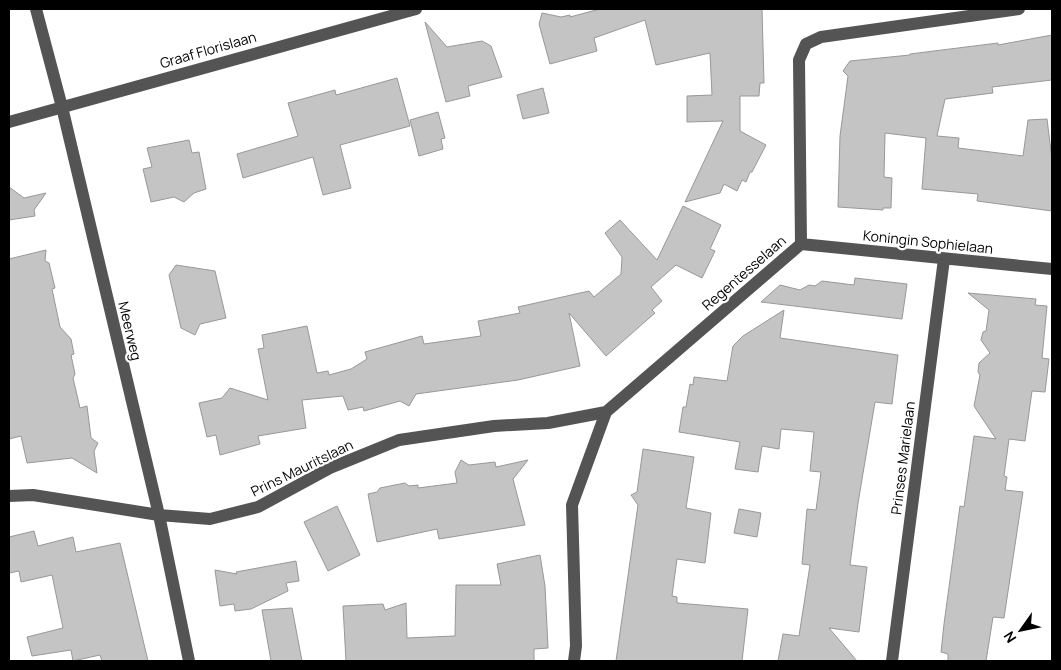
<svg xmlns="http://www.w3.org/2000/svg" width="1061" height="670" font-family="Manrope,sans-serif">
	<rect width="100%" height="100%" fill="#fff"/>
	<path fill="#c4c4c4" stroke="#989898" d="M 600,9 L 762,9 L 764,83 L 760,83 L 759,96 L 740,96 L 740,131 L 766,145 L 752,172 L 750,172 L 746,182 L 742,180 L 737,191 L 724,184 L 720,193 L 685,202 L 723,121 L 687,122 L 687,96 L 712,95 L 710,53 L 656,65 L 645,20 L 594,38 L 597,51 L 550,64 L 539,24 L 542,13 L 561,17 L 570,15 L 570,17 Z
		M 425,22 L 447,47 L 482,41 L 491,46 L 502,77 L 468,86 L 470,96 L 446,102 Z
		M 1052,35 L 1052,80 L 992,87 L 993,93 L 945,99 L 937,136 L 959,138 L 958,148 L 1023,156 L 1028,120 L 1047,119 L 1052,159 L 1052,211 L 977,201 L 978,194 L 922,189 L 926,138 L 885,133 L 884,177 L 892,178 L 891,208 L 883,208 L 883,210 L 838,207 L 840,136 L 848,76 L 843,71 L 850,61 L 910,55 L 910,54 L 998,43 L 998,45 Z
		M 397,78 L 410,126 L 340,145 L 351,188 L 323,195 L 313,157 L 243,178 L 237,154 L 298,136 L 288,103 L 335,90 L 336,95 Z
		M 543,88 L 549,113 L 523,119 L 517,95 Z
		M 438,112 L 445,138 L 441,139 L 443,149 L 419,156 L 410,120 Z
		M 189,140 L 192,153 L 199,152 L 206,189 L 194,193 L 184,202 L 174,197 L 151,202 L 143,169 L 152,167 L 147,148 Z
		M 9,187 L 24,198 L 46,193 L 34,210 L 35,216 L 9,220 Z
		M 683,206 L 721,225 L 710,249 L 715,251 L 702,278 L 676,265 L 651,287 L 662,301 L 652,310 L 655,313 L 606,356 L 569,313 L 580,366 L 518,380 L 416,394 L 409,406 L 400,401 L 364,411 L 363,407 L 348,410 L 343,396 L 302,400 L 306,428 L 258,436 L 260,444 L 220,455 L 216,435 L 207,437 L 199,403 L 222,398 L 230,388 L 268,400 L 258,349 L 264,348 L 262,335 L 307,326 L 317,373 L 328,371 L 329,375 L 351,369 L 367,359 L 365,352 L 422,336 L 424,344 L 481,336 L 478,321 L 520,313 L 518,307 L 589,291 L 594,297 L 621,274 L 622,257 L 605,233 L 620,220 L 657,260 Z
		M 46,250 L 45,261 L 49,263 L 55,288 L 52,289 L 60,327 L 71,339 L 74,354 L 71,355 L 75,374 L 73,378 L 80,408 L 87,406 L 91,438 L 98,443 L 94,451 L 97,473 L 72,458 L 27,463 L 21,436 L 9,439 L 9,259 Z
		M 176,265 L 215,271 L 226,318 L 200,324 L 195,335 L 181,328 L 169,275 Z
		M 855,278 L 907,284 L 902,319 L 761,302 L 780,285 L 800,290 L 809,285 L 815,286 L 822,281 L 854,285 Z
		M 968,293 L 1036,299 L 1035,305 L 1047,306 L 1042,358 L 1049,359 L 1045,392 L 1032,391 L 1025,441 L 1009,439 L 1004,476 L 1007,477 L 1005,490 L 1023,492 L 1004,618 L 993,617 L 986,661 L 948,661 L 948,654 L 941,652 L 944,624 L 960,506 L 964,507 L 974,436 L 996,439 L 974,406 L 980,375 L 978,372 L 979,363 L 990,353 L 981,340 L 983,332 L 986,331 L 989,310 Z
		M 784,310 L 780,338 L 898,355 L 892,404 L 875,402 L 858,503 L 850,565 L 867,567 L 859,632 L 829,628 L 857,661 L 778,661 L 783,634 L 799,636 L 810,565 L 802,564 L 807,509 L 816,510 L 821,472 L 810,471 L 814,432 L 781,429 L 779,449 L 762,446 L 758,472 L 735,469 L 740,442 L 679,432 L 683,407 L 686,407 L 690,384 L 693,385 L 694,377 L 727,381 L 733,346 L 743,336 Z
		M 643,449 L 694,457 L 686,508 L 711,513 L 705,563 L 677,559 L 672,596 L 677,597 L 677,603 L 748,609 L 742,661 L 616,661 L 638,505 L 631,495 L 637,492 Z
		M 461,460 L 469,465 L 495,462 L 496,467 L 528,460 L 513,479 L 525,525 L 439,539 L 437,529 L 377,542 L 368,494 L 377,492 L 380,488 L 405,483 L 409,486 L 418,485 L 418,488 L 457,483 L 455,472 Z
		M 337,506 L 360,555 L 328,571 L 304,522 Z
		M 739,509 L 761,513 L 757,537 L 734,533 Z
		M 34,531 L 38,546 L 73,537 L 76,552 L 120,543 L 148,661 L 102,661 L 100,655 L 73,661 L 71,650 L 32,656 L 27,637 L 63,628 L 52,575 L 21,582 L 19,571 L 9,573 L 9,537 Z
		M 540,555 L 545,586 L 548,648 L 534,649 L 534,661 L 346,661 L 343,606 L 383,604 L 385,610 L 406,603 L 407,638 L 455,636 L 456,585 L 501,585 L 497,564 Z
		M 296,561 L 299,581 L 286,583 L 288,591 L 251,609 L 235,611 L 234,604 L 220,606 L 215,570 L 237,574 L 236,572 Z
		M 292,608 L 302,661 L 271,661 L 262,610 Z"/>
	<g fill="none" stroke-linecap="round" stroke-linejoin="round">
		<path stroke="#545454" stroke-width="12" d="M 36,9 L 62,107 L 159,515 L 189,661
			M 9,122 L 416,9
			M 801,244 L 1052,269
			M 9,496 L 33,495 L 159,515 L 210,519 L 258,507 L 330,468 L 399,440 L 494,426 L 548,423 L 606,412
			M 574,661 L 576,646 L 572,505 L 606,412 L 801,244 L 799,60 L 806,44 L 821,37 L 1019,9
			M 892,661 L 944,259"/>
	</g>
	<g text-anchor="middle" stroke-width="4.5" stroke-linejoin="round" paint-order="stroke">
		<g font-size="14" fill="#000" stroke="#fff">
			<text transform="translate(208 50) rotate(-16)" y="5">Graaf Florislaan</text>
			<text transform="translate(928 242) rotate(6)" y="5">Koningin Sophielaan</text>
			<text transform="translate(744 273) rotate(-41)" y="5">Regentesselaan</text>
			<text transform="translate(130 331) rotate(77)" y="5">Meerweg</text>
			<text transform="translate(903 458) rotate(-83)" y="5">Prinses Marielaan</text>
			<text transform="translate(302 468) rotate(-26)" y="5">Prins Mauritslaan</text>
		</g>
	</g>
	<rect width="1061" height="670" fill="none" stroke="#000000" stroke-width="20"/>
	<g transform="translate(1021 630) rotate(237)" stroke="#ffffff" stroke-width="4" paint-order="stroke">
	<path d="M0-4L9 19L0 12L-9 19Z" fill="#000000"/>
	<text y="-8" font-size="14" font-weight="bold" text-anchor="middle" fill="#000000">N</text>
	</g>
</svg>
